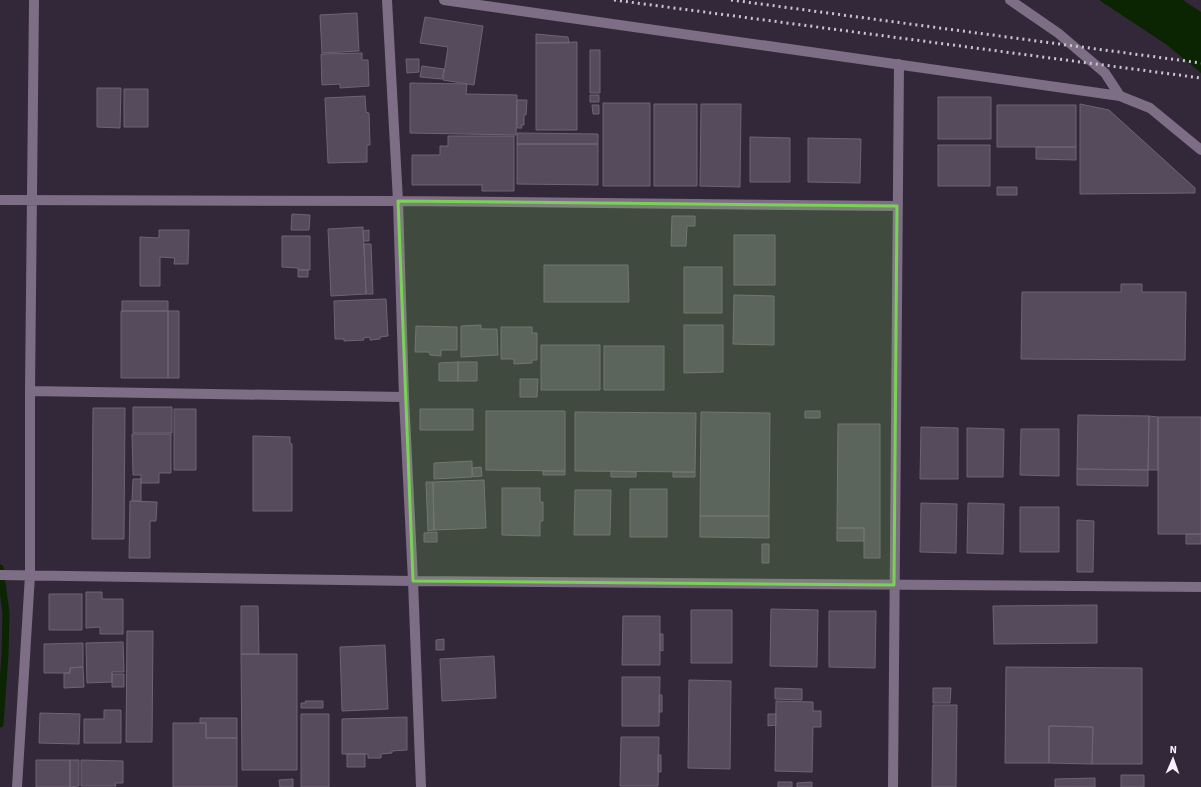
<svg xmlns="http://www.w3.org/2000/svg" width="1201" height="787" font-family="'Source Sans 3',sans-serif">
	<rect width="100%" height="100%" fill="#332839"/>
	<path fill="#0b2401" d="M 1099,0 L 1183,0 L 1201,12 L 1201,73 L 1167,45 Z"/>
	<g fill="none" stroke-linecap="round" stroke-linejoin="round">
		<path stroke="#0b2401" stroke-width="7" d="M 0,568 L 6,613 L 5,655 L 0,724"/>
	</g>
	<path fill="#564a5d" stroke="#6f6275" d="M 357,13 L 359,51 L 322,53 L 320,15 Z
		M 425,17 L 483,26 L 474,85 L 443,80 L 448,47 L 420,43 Z
		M 536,34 L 568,37 L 569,43 L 536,43 Z
		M 577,42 L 577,130 L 536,130 L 536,43 Z
		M 590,50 L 600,50 L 600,93 L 590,93 Z
		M 362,53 L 362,60 L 368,60 L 369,86 L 340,88 L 340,84 L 322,85 L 321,54 Z
		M 406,59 L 419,59 L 419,72 L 407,73 Z
		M 422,66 L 444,69 L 442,79 L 420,77 Z
		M 410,83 L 467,84 L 466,94 L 517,95 L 516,135 L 410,133 Z
		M 97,88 L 121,88 L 120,128 L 97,127 Z
		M 124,89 L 148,89 L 148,127 L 124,127 Z
		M 590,95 L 599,95 L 599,102 L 590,102 Z
		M 365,96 L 366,112 L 369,113 L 370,145 L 367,145 L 367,162 L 328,163 L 325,98 Z
		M 938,97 L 991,97 L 991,139 L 938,139 Z
		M 517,100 L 527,100 L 526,115 L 524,115 L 524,125 L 521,125 L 522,128 L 517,128 Z
		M 603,103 L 650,103 L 650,186 L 603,186 Z
		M 654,104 L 697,104 L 697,186 L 654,186 Z
		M 701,104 L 741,104 L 740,187 L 700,186 Z
		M 1080,104 L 1109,110 L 1195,188 L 1195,193 L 1080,194 Z
		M 592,105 L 599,105 L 599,114 L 593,114 Z
		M 997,105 L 1076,105 L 1076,147 L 997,147 Z
		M 517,133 L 598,134 L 598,144 L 517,144 Z
		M 448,136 L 514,136 L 514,191 L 482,191 L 482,185 L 412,185 L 412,155 L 440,155 L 440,146 L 448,146 Z
		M 750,137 L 790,138 L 790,182 L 750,182 Z
		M 808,138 L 861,139 L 860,183 L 808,182 Z
		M 517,144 L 598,144 L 598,185 L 517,184 Z
		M 938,145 L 990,145 L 990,186 L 938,186 Z
		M 1036,147 L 1076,147 L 1076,160 L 1036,159 Z
		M 997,187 L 1017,187 L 1017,195 L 997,195 Z
		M 292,214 L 310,215 L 309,230 L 291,230 Z
		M 672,216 L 695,216 L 695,226 L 687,226 L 686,246 L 671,246 Z
		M 363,227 L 366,294 L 331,296 L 328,229 Z
		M 159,230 L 189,230 L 188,264 L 174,264 L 175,258 L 160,257 L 160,286 L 140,286 L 140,237 L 159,238 Z
		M 369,230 L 369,241 L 364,241 L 363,231 Z
		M 734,235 L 775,235 L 775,285 L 734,285 Z
		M 282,236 L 310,236 L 310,270 L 298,270 L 298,268 L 282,267 Z
		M 364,244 L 371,244 L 373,294 L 366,294 Z
		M 544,265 L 628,265 L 629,302 L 544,302 Z
		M 684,267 L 722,267 L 722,313 L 684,313 Z
		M 298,270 L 308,270 L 308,277 L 298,277 Z
		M 1121,284 L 1142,284 L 1142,292 L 1186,292 L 1185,360 L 1021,359 L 1022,292 L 1121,292 Z
		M 734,295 L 774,296 L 774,345 L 733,344 Z
		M 386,299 L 388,336 L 380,337 L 380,339 L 370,340 L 370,337 L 363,338 L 364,340 L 344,341 L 344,339 L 335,339 L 334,301 Z
		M 122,301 L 168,301 L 168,311 L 122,311 Z
		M 121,311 L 168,311 L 168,378 L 121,378 Z
		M 168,311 L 179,311 L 179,378 L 168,378 Z
		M 481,325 L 481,329 L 497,329 L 498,355 L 461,357 L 461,326 Z
		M 684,325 L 723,325 L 723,372 L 684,373 Z
		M 416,326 L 457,327 L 457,350 L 441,350 L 441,356 L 430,355 L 429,352 L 415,352 Z
		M 501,327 L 532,327 L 532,333 L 537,333 L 537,360 L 532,360 L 532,363 L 514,364 L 514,359 L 501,359 Z
		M 541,345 L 600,345 L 600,390 L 541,390 Z
		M 604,346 L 664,346 L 664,390 L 604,390 Z
		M 458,362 L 458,381 L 439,381 L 439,363 Z
		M 458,362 L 477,362 L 477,381 L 458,381 Z
		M 520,379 L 538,379 L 537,397 L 520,397 Z
		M 133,407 L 172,407 L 172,433 L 133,433 Z
		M 93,408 L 125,408 L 124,539 L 92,539 Z
		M 174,409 L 196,409 L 196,470 L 174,470 Z
		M 420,409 L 473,409 L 473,430 L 420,430 Z
		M 486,411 L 565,411 L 565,471 L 486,470 Z
		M 805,411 L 820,411 L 820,418 L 805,418 Z
		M 575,412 L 696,413 L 695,472 L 575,471 Z
		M 701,412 L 770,413 L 769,516 L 700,516 Z
		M 1078,415 L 1149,416 L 1148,470 L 1077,469 Z
		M 1149,416 L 1158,417 L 1158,470 L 1148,470 Z
		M 1158,417 L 1201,417 L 1201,534 L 1158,534 Z
		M 838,424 L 880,424 L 880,558 L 864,558 L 864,528 L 837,528 Z
		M 921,427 L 958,428 L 958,479 L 920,479 Z
		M 967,428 L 1004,429 L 1003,477 L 967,477 Z
		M 1021,429 L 1059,429 L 1059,476 L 1020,475 Z
		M 132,434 L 171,434 L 171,473 L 159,473 L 159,483 L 141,483 L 141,475 L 133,475 Z
		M 253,436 L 290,437 L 290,443 L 292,444 L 292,511 L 253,511 Z
		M 472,461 L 472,477 L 434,479 L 434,463 Z
		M 481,467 L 482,476 L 473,477 L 472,468 Z
		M 1077,469 L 1148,470 L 1148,486 L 1077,485 Z
		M 543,471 L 565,471 L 565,475 L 543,475 Z
		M 611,471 L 636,472 L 636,477 L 611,477 Z
		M 673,472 L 695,472 L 695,477 L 673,477 Z
		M 133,479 L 141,479 L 141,501 L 132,501 Z
		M 484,480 L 486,528 L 434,530 L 433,482 Z
		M 426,482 L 433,482 L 434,530 L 428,531 Z
		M 502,488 L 540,488 L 540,502 L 543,502 L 543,521 L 540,521 L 540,536 L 502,535 Z
		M 630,489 L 667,489 L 667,537 L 630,537 Z
		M 575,490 L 611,490 L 610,535 L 574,535 Z
		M 130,501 L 157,502 L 156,521 L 150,521 L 150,558 L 129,558 Z
		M 921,503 L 957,504 L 956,553 L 920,552 Z
		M 968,503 L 1004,504 L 1003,554 L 967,553 Z
		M 1020,507 L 1059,507 L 1059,552 L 1020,552 Z
		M 700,516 L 769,516 L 769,538 L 700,537 Z
		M 1077,520 L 1094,521 L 1093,572 L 1077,572 Z
		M 837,528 L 864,528 L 864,541 L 837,541 Z
		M 437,532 L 437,542 L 424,542 L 424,533 Z
		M 1186,534 L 1201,534 L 1201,544 L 1186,544 Z
		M 762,544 L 769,544 L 769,563 L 762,563 Z
		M 86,592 L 102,592 L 102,599 L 123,599 L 123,634 L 100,634 L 100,627 L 86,628 Z
		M 49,594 L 82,594 L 82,630 L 49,630 Z
		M 1097,605 L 1097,643 L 994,644 L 993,606 Z
		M 241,606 L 258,606 L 259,654 L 241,654 Z
		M 771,609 L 818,610 L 817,667 L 770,666 Z
		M 691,610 L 732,610 L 732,663 L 691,663 Z
		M 829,611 L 876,611 L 875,668 L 829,667 Z
		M 623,616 L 660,616 L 660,665 L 622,665 Z
		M 127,631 L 153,631 L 152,742 L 126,742 Z
		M 660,634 L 663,634 L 663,651 L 660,650 Z
		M 444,639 L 444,650 L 436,650 L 436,640 Z
		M 123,642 L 124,672 L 112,672 L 112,682 L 87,683 L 86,643 Z
		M 83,643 L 83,667 L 70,668 L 70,673 L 44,673 L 44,644 Z
		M 385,645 L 388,709 L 342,711 L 340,647 Z
		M 241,654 L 297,654 L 297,770 L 242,770 Z
		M 494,656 L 496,698 L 442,701 L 440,659 Z
		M 83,667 L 84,687 L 64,688 L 64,673 L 70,673 L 70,668 Z
		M 1006,667 L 1142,668 L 1142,764 L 1092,764 L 1093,727 L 1049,726 L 1049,763 L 1005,763 Z
		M 112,674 L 124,674 L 124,687 L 112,687 Z
		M 622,677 L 660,677 L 659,726 L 622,726 Z
		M 689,680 L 731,681 L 730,769 L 688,768 Z
		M 775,688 L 802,689 L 802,700 L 775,699 Z
		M 933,688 L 951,688 L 950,703 L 933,703 Z
		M 659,695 L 662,695 L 662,712 L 659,712 Z
		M 305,701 L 323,701 L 323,708 L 301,708 L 301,703 L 306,703 Z
		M 776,701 L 813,702 L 813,711 L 821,711 L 821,727 L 813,727 L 812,772 L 775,771 Z
		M 933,705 L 957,705 L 956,787 L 932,787 Z
		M 104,710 L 121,710 L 121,743 L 84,743 L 84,719 L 104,719 Z
		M 40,713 L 80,714 L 79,744 L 39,743 Z
		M 301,714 L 329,714 L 329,787 L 301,787 Z
		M 768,714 L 776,714 L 776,725 L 768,726 Z
		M 407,717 L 407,750 L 392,751 L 392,753 L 381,754 L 381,758 L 368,758 L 368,754 L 342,754 L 342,719 Z
		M 200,718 L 237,718 L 237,738 L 206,738 L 206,723 L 200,723 Z
		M 173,723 L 206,723 L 206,738 L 237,738 L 237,787 L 173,787 Z
		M 1049,726 L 1093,727 L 1092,764 L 1049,763 Z
		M 621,737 L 659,737 L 658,786 L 620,786 Z
		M 347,754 L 365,754 L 365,767 L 347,767 Z
		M 658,755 L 661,755 L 661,772 L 658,772 Z
		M 36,760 L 70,760 L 70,787 L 36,787 Z
		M 70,760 L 79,760 L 79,786 L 70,787 Z
		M 81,760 L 123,761 L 123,783 L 115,783 L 116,786 L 81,786 Z
		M 1121,775 L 1144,775 L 1144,787 L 1121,787 Z
		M 1095,778 L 1095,787 L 1055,787 L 1055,779 Z
		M 293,779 L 293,787 L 280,787 L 279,780 Z
		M 778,782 L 792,782 L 792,787 L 778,787 Z
		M 812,782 L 812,787 L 797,787 L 797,783 Z"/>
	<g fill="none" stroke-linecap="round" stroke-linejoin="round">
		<path stroke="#7d6e85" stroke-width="10" d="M 387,0 L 398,201 L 404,397 L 413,581 L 421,787
			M 444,0 L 1120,96 L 1150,108 L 1201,150
			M 1010,0 L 1058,33 L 1105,73 L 1120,96
			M 0,200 L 398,201 L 897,206
			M 30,391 L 404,397
			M 0,575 L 413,581 L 1201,587
			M 17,787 L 30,575 L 30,391 L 34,0
			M 893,787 L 899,64"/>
		<path stroke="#cbc3d0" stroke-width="3" stroke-dasharray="2 4" stroke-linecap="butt" d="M 614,0 L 1201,78
			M 731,0 L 1201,63"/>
	</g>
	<path fill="#7ad156" fill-opacity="0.2" stroke="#7ad156" stroke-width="3" stroke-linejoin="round" d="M 398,201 L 897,206 L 894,585 L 413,581 Z"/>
	<g transform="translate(1173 759) rotate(2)" stroke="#332839" stroke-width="3" paint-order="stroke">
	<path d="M0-3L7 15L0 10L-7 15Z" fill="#f8f1fc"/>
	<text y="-6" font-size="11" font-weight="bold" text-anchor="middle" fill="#f8f1fc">N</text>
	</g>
</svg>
